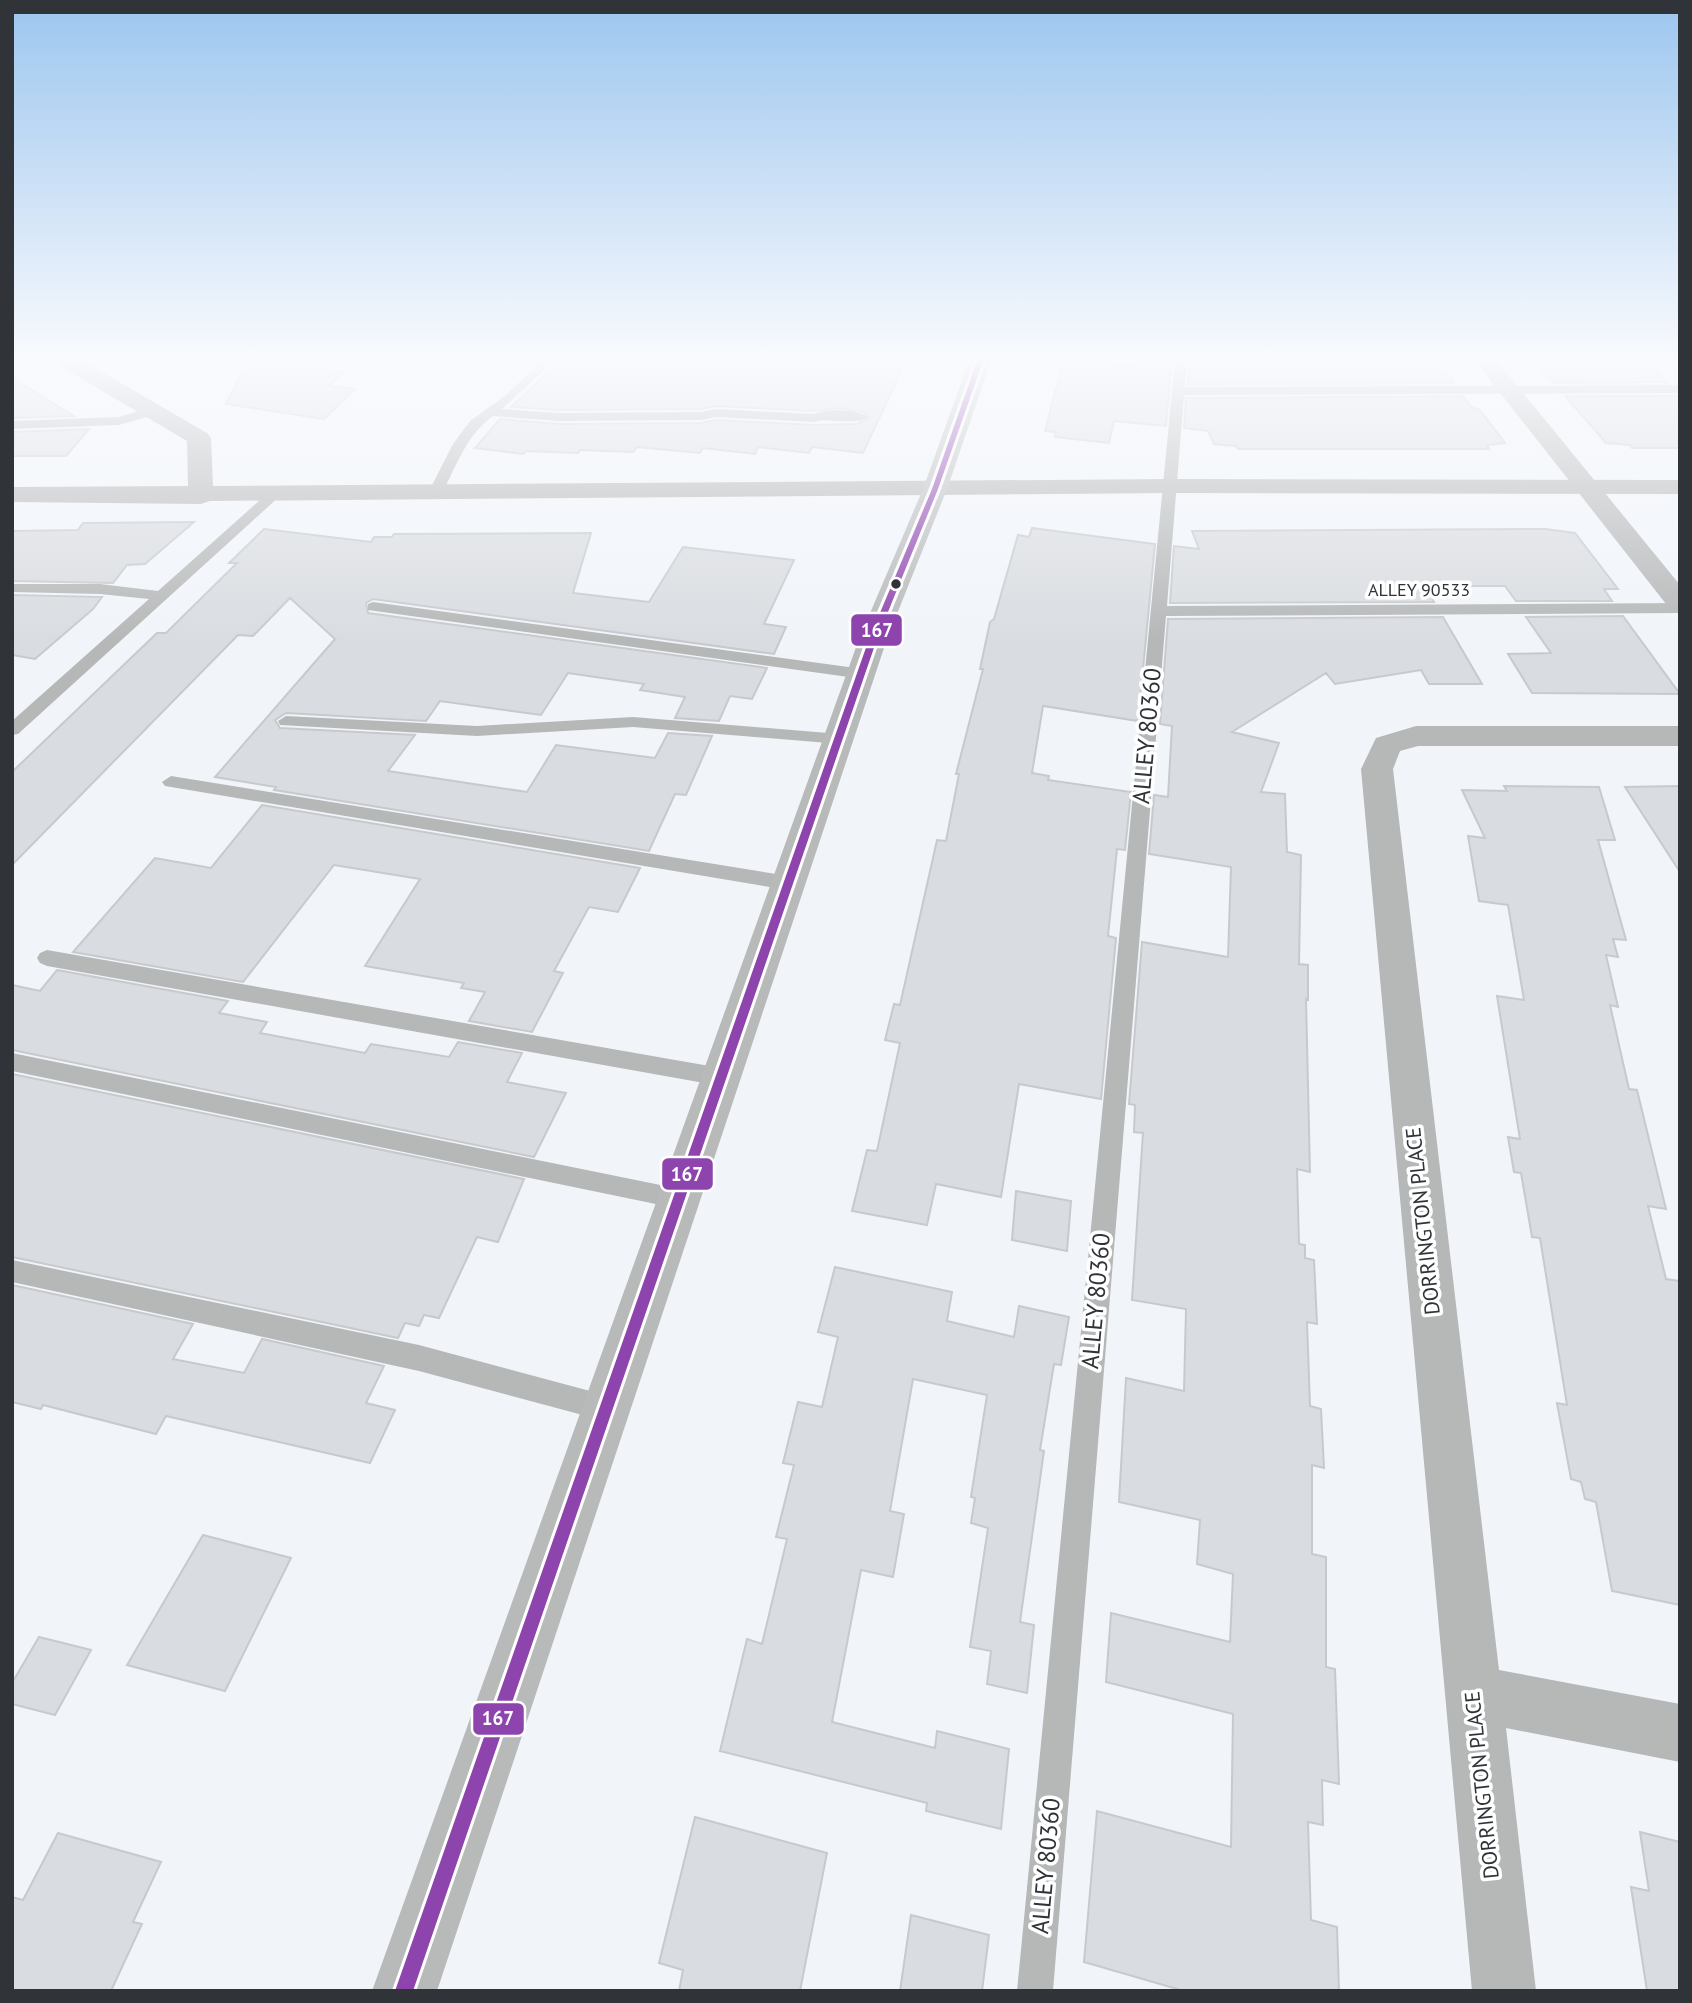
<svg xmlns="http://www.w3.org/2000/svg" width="1692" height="2003" font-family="'PT Sans',sans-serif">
	<rect width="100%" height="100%" fill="#f1f5fa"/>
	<path fill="#d9dce0" stroke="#c6cace" stroke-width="2" d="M 248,361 L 328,361 L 318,370 L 343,372 L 329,386 L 355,389 L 324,419 L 226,404 Z
		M 560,361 L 906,361 L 863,453 L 812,447 L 809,453 L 758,447 L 755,454 L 703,448 L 700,453 L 637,447 L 633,452 L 580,450 L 578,453 L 526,451 L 523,454 L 475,448 L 500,419 L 559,424 L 701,423 L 716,420 L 814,425 L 857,424 L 870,418 L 863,412 L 841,408 L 813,411 L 716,406 L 701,409 L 559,410 L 511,407 Z
		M 1063,361 L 1104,361 L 1103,364 L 1171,370 L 1166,426 L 1114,421 L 1109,443 L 1055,437 L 1056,432 L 1045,431 Z
		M 1189,361 L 1437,361 L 1454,383 L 1188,384 Z
		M 1534,361 L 1645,361 L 1667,382 L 1554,383 Z
		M 12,378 L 74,416 L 12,418 Z
		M 1463,396 L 1471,407 L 1480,410 L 1505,443 L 1487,445 L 1489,449 L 1238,449 L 1236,446 L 1214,444 L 1208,431 L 1184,428 L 1186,398 Z
		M 1565,396 L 1680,396 L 1680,448 L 1632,448 L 1630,445 L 1606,443 Z
		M 89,429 L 66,456 L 12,456 L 12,432 Z
		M 194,522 L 145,564 L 127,565 L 113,583 L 12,581 L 12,531 L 78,530 L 83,523 Z
		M 1032,528 L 1155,544 L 1138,721 L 1043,706 L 1032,773 L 1049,776 L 1048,780 L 1131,792 L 1125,850 L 1117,849 L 1108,936 L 1116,938 L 1101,1099 L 1019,1084 L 1001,1197 L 936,1184 L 927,1225 L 852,1211 L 867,1150 L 877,1151 L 900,1043 L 885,1040 L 894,1004 L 900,1005 L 937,840 L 946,841 L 959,774 L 956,774 L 983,669 L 980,669 L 990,622 L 994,619 L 1018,535 L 1029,537 Z
		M 264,529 L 371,542 L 374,537 L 392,537 L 394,534 L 591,533 L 573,593 L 649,602 L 683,547 L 794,560 L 764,624 L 786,627 L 774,654 L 373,599 L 366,603 L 368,613 L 767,668 L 752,699 L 730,696 L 719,721 L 675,718 L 685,697 L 640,690 L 644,684 L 568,673 L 541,715 L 440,701 L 426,721 L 286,713 L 275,720 L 280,728 L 415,735 L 388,771 L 527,792 L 556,745 L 655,758 L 668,733 L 712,736 L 686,795 L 675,794 L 649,851 L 274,790 L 276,787 L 215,777 L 335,639 L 290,598 L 253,636 L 238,635 L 12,865 L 12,772 L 157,633 L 166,633 L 237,563 L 229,563 Z
		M 1545,529 L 1575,533 L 1618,589 L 1604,589 L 1612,601 L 1516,601 L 1505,586 L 1425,586 L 1434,602 L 1170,603 L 1174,546 L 1199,549 L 1192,531 Z
		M 12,595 L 100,597 L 102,597 L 93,609 L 35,659 L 12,655 Z
		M 1623,616 L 1680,694 L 1532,693 L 1508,654 L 1551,653 L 1526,617 Z
		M 1443,617 L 1482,684 L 1429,684 L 1421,670 L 1335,684 L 1326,673 L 1232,732 L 1279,743 L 1261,792 L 1285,794 L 1287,852 L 1301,855 L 1299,964 L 1308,965 L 1308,1000 L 1306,999 L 1310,1172 L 1297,1169 L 1299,1244 L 1305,1245 L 1305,1258 L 1314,1260 L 1317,1324 L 1307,1322 L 1310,1406 L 1321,1409 L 1324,1468 L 1312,1465 L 1312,1554 L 1326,1557 L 1326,1667 L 1335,1669 L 1339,1784 L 1322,1780 L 1323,1825 L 1308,1822 L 1311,1920 L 1337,1927 L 1339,1991 L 1184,1991 L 1084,1962 L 1097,1811 L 1231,1847 L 1233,1714 L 1106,1682 L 1111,1613 L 1230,1642 L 1233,1574 L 1197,1564 L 1200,1520 L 1119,1502 L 1126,1378 L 1184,1391 L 1186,1309 L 1132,1300 L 1143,1133 L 1134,1132 L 1135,1105 L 1129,1104 L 1142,942 L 1228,957 L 1231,867 L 1149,854 L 1154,795 L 1168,797 L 1172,726 L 1160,724 L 1168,619 Z
		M 1504,786 L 1599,787 L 1615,840 L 1598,840 L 1626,940 L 1613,939 L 1618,957 L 1606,955 L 1618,1007 L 1610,1005 L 1629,1089 L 1637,1090 L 1666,1209 L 1648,1206 L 1666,1279 L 1680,1281 L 1680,1605 L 1612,1591 L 1596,1502 L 1585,1499 L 1581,1482 L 1571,1479 L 1557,1403 L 1567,1405 L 1540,1238 L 1532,1237 L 1521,1173 L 1514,1172 L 1508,1137 L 1520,1139 L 1497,996 L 1524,1000 L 1508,905 L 1479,901 L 1468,836 L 1485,838 L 1462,790 L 1507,791 Z
		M 1680,786 L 1680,872 L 1625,787 Z
		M 262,805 L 640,868 L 618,912 L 589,907 L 554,971 L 563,973 L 532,1032 L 469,1021 L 485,992 L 461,988 L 464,983 L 365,966 L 420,879 L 334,865 L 243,982 L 73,952 L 155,858 L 211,868 Z
		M 57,970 L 228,1001 L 219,1013 L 267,1022 L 260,1033 L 365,1053 L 371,1044 L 449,1057 L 458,1042 L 522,1053 L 507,1082 L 566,1093 L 534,1157 L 12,1050 L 12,985 L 40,991 Z
		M 12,1074 L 524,1179 L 498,1242 L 477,1237 L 439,1318 L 424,1315 L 419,1326 L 405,1323 L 398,1338 L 12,1257 Z
		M 1016,1191 L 1071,1201 L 1067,1251 L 1012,1240 Z
		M 835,1267 L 952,1292 L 947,1321 L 1014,1337 L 1019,1306 L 1069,1317 L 1061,1365 L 1054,1364 L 1040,1450 L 1044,1451 L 1020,1622 L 1034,1625 L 1027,1693 L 987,1684 L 991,1651 L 970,1647 L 988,1528 L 971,1523 L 975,1498 L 971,1497 L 987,1395 L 913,1379 L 890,1511 L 904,1514 L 893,1577 L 861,1570 L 832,1722 L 935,1748 L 937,1731 L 1009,1749 L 1001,1829 L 926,1811 L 927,1803 L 720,1751 L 747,1639 L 762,1644 L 787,1539 L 776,1537 L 794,1465 L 783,1463 L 798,1402 L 822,1407 L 838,1337 L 818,1332 Z
		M 12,1285 L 193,1324 L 173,1359 L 244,1373 L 262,1339 L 384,1366 L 366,1403 L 395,1410 L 370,1463 L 166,1416 L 156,1434 L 43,1405 L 41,1409 L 12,1402 Z
		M 203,1535 L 291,1558 L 225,1691 L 127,1665 Z
		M 39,1637 L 91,1650 L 55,1715 L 12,1704 L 12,1683 Z
		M 695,1817 L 827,1853 L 800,1991 L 679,1991 L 683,1970 L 659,1963 Z
		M 1640,1832 L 1680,1842 L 1680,1991 L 1647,1991 L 1631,1887 L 1649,1891 Z
		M 58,1833 L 161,1862 L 133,1922 L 142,1924 L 111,1991 L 12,1991 L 12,1897 L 23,1900 Z
		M 911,1915 L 989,1935 L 982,1991 L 900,1991 Z"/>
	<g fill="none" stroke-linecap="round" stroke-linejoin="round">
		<path fill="#b6b7b7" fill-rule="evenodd" d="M 542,361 L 554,361 L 502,409 L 559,413 L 701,412 L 716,409 L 813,414 C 828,409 855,408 868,417 C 856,426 830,417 814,422 L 716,417 L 701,420 L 559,421 L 493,416 C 464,437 457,467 440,496 L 430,496 L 428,493 L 453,444 L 470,421 L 506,395 Z
			M 1175,361 L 1187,361 L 1185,387 L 1680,385 L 1680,393 L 1184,395 L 1167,606 L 1680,603 L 1680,613 L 1166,616 L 1053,1991 L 1017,1991 Z
			M 156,406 L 160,407 L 160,413 L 119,425 L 12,429 L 12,421 L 118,417 Z
			M 269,492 L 281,495 L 18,734 L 12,735 L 12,721 L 149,599 L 100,594 L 12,592 L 12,584 L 100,584 L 158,591 Z
			M 373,602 L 863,669 L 871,674 L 863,679 L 368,610 L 368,604 Z
			M 286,716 L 477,726 L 633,717 L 840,734 L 849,739 L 840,744 L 633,727 L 477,736 L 280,725 L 278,721 Z
			M 171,776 L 788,876 L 798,883 L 788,890 L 165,786 L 162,782 Z
			M 47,950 L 721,1068 L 729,1071 L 732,1077 L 729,1083 L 721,1086 L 47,966 L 40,963 L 37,958 L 40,953 Z
			M 12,1053 L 680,1189 L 688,1192 L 692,1199 L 688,1206 L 680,1209 L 12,1071 Z
			M 12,1260 L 419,1345 L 605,1395 L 615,1399 L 618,1408 L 615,1417 L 605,1421 L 419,1371 L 12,1282 Z"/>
		<path fill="#b6b7b7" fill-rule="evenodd" d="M 1475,361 L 1497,361 L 1680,585 L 1680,611 L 1670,609 Z
			M 1416,726 L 1680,726 L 1680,746 L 1418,746 L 1400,751 L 1393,769 L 1499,1670 L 1680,1704 L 1680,1762 L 1506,1728 L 1536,1991 L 1472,1991 L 1361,769 L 1376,738 Z"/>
		<path fill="#b5b5b6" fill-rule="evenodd" d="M 58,361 L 83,361 L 207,433 L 211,438 L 213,486 L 1172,479 L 1680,480 L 1680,494 L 1172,493 L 210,501 L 201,504 L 12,502 L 12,487 L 188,486 L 187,441 L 60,366 Z"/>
		<path fill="#b8baba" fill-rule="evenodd" d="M 969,361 L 991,361 L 947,489 L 887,639 L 437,1991 L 372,1991 L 859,639 L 923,489 Z"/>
		<g stroke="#fff" stroke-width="6">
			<path id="bus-1" d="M 977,361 L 983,361 L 938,489 L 877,639 L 413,1991 L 395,1991 L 869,639 L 932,489 Z"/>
		</g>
		<use href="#bus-1" fill="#8e44ad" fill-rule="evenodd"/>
	</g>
	<linearGradient id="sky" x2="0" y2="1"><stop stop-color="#9cc6ef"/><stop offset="0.56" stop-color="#f9fafd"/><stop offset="1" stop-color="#f9fafd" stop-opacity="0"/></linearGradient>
	<rect width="1692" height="641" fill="url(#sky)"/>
	<circle fill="#303438" stroke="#fff" stroke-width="2.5" cx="896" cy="584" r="6"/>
	<g text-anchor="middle" stroke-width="7" stroke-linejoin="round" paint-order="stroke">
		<g font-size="18" fill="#303438" stroke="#fff">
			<text x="1419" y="596">ALLEY 90533</text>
		</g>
		<g font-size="21" fill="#303438" stroke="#fff">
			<text transform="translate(1423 1221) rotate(-96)" y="7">DORRINGTON PLACE</text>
			<text transform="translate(1482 1785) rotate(-96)" y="7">DORRINGTON PLACE</text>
		</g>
		<g font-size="24" fill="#303438" stroke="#fff">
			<text transform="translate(1147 736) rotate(-85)" y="8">ALLEY 80360</text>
			<text transform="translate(1096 1301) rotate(-85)" y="8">ALLEY 80360</text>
			<text transform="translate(1046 1866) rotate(-85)" y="8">ALLEY 80360</text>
		</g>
	</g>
	<g stroke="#fff" stroke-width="2.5">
		<rect x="850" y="613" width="53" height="34" rx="7" fill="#8e44ad"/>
		<rect x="661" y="1157" width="53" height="34" rx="7" fill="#8e44ad"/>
		<rect x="472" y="1702" width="53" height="34" rx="7" fill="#8e44ad"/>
	</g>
	<g font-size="19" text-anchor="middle" font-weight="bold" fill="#fff">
		<text x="877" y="637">167</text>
		<text x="687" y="1181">167</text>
		<text x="498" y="1725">167</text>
	</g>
	<rect width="1692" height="2003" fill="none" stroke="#303438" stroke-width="28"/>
</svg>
